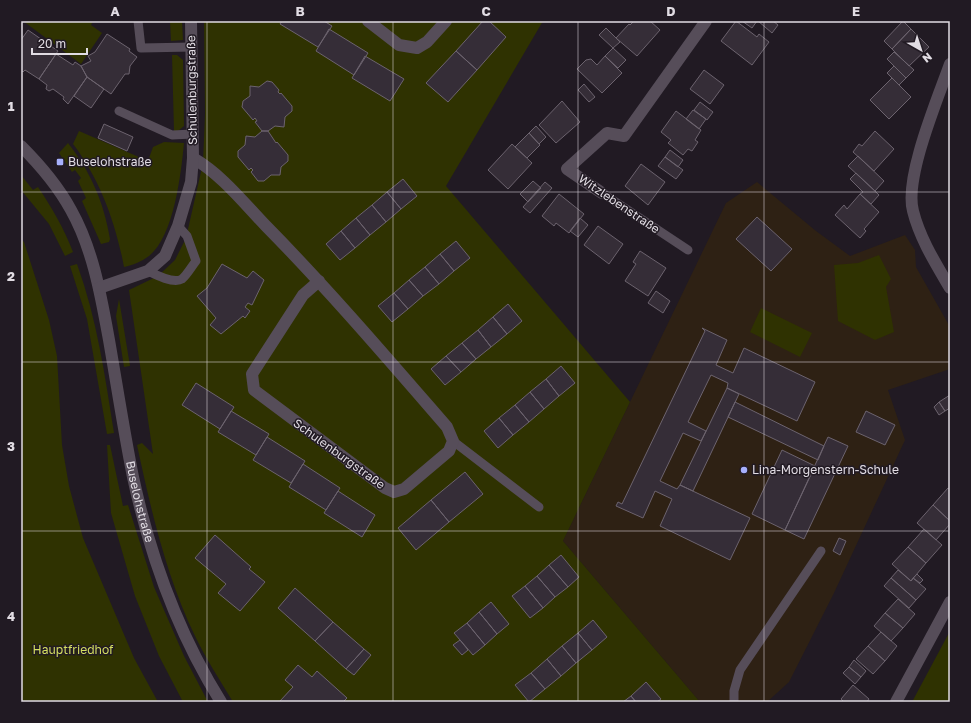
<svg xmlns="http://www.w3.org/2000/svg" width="971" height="723" font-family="'Golos Text',sans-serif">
	<rect width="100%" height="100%" fill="#211a23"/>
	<path fill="#2e2114" d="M 757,182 L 816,231 L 850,256 L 905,235 L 915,250 L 916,267 L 950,327 L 950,369 L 888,390 L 905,440 L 834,593 L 789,682 L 767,702 L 700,702 L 563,541 L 726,203 Z"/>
	<path fill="#2f3201" d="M 23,21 L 93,21 L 91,25 L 102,33 L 81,64 Z
		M 170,21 L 182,21 L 183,40 L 171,41 Z
		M 204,21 L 543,21 L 446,186 L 630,402 L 563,541 L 700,702 L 233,702 C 220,680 206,659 195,636 C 166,576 151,510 137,445 L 142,443 L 153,454 L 129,290 L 158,276 L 175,260 L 186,238 L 203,163 L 205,114 Z
		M 172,55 L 177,55 L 183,60 L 184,126 L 178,131 L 174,131 Z
		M 79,131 L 148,161 L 153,147 L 164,142 L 184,143 C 181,174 174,236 149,256 C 141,262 133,265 124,267 C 116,224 100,179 73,144 Z
		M 68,143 C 91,172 104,203 110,239 L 109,242 L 101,244 L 82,201 L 86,198 L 78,181 L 81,178 L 75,170 L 72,172 L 59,153 Z
		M 21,175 L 33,190 L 38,187 C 52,208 64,228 73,252 L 65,256 L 49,224 L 21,190 Z
		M 21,239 L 24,242 L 49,320 L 57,356 L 62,445 L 69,486 L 83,538 L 134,658 L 158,702 L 21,702 Z
		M 879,255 L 891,279 L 886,287 L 894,332 L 875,340 L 838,321 L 834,265 L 858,263 Z
		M 77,264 C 97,319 105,376 114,433 L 107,434 L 87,319 L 70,266 Z
		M 119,299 L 130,366 L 124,367 L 116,316 Z
		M 761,308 L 812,333 L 800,357 L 750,332 Z
		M 107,445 L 110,445 L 123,506 L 128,505 L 154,587 L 184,656 L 208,702 L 183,702 L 159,656 L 135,596 L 111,513 Z
		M 950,631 L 950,702 L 912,702 Z"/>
	<path fill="#352d37" stroke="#6c636e" d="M 282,21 L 324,21 L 332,26 L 318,47 L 280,24 Z
		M 483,21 L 489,21 L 506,37 L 477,70 L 456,51 Z
		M 634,21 L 650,21 L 660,30 L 637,56 L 616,38 L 629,24 L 630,25 Z
		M 736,21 L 757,37 L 759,34 L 769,42 L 752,65 L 721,41 Z
		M 742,21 L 757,21 L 752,28 Z
		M 758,21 L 773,21 L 778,25 L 772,33 Z
		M 903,21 L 911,29 L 892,49 L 884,41 Z
		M 606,28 L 620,42 L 613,48 L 599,35 Z
		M 329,29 L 368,53 L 354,75 L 316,51 Z
		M 911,29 L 929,47 L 909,66 L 892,49 Z
		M 28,30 L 58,51 L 39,79 L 25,70 L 23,72 L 21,70 L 21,40 Z
		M 107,34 L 130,49 L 129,51 L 137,57 L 130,66 L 129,74 L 125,74 L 111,94 L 87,77 L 81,66 L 91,61 L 88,56 L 95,52 Z
		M 613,48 L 626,60 L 618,68 L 605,56 Z
		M 456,51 L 477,70 L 448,102 L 426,83 Z
		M 894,52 L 914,70 L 906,78 L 887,59 Z
		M 56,54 L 73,65 L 75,62 L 81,66 L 87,77 L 68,104 L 63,99 L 64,97 L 53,89 L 49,91 L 46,89 L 47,85 L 39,79 Z
		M 365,56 L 404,79 L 390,101 L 352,78 Z
		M 605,56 L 622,73 L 602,93 L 577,69 L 586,60 L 591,59 L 597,65 Z
		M 894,66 L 906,78 L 899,85 L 887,73 Z
		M 704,70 L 724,85 L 710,104 L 690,89 Z
		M 87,77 L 104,89 L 91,108 L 74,96 Z
		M 892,78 L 911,97 L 889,119 L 870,100 Z
		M 267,81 L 272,82 L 279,90 L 278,92 L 280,94 L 281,93 L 292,106 L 292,111 L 285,117 L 284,127 L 275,126 L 268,131 L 262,131 L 255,122 L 257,121 L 255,118 L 253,120 L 242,107 L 243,101 L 250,96 L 250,86 L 259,87 Z
		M 584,84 L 595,97 L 589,102 L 578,90 Z
		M 562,101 L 580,122 L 556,143 L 539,125 Z
		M 700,102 L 713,112 L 707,120 L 694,110 Z
		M 693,110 L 706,119 L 699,129 L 686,119 Z
		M 676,111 L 701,130 L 695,140 L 698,142 L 692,151 L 688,149 L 683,155 L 668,143 L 671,140 L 661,132 Z
		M 104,124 L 133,137 L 127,151 L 98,138 Z
		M 536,126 L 546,137 L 539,144 L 529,133 Z
		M 262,131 L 268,131 L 276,143 L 277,142 L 288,155 L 288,161 L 281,167 L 280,175 L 271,175 L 264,181 L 258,181 L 251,172 L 253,170 L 251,168 L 249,170 L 238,157 L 238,151 L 245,145 L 246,136 L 255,137 Z
		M 875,131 L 894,149 L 874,171 L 853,152 L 859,144 L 862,146 Z
		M 529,133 L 540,145 L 527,158 L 515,147 Z
		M 512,144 L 532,163 L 508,189 L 488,170 Z
		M 670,150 L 683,160 L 678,167 L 665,157 Z
		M 858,156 L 884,181 L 875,191 L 848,166 Z
		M 665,157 L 683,170 L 676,179 L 658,166 Z
		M 641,164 L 665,182 L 648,205 L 625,186 Z
		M 856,173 L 879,195 L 871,204 L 860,194 L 863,192 L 850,179 Z
		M 403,179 L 417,196 L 401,209 L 387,192 Z
		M 533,181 L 541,188 L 528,202 L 520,194 Z
		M 545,182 L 552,188 L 530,213 L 523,207 Z
		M 387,192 L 401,209 L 386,222 L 372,205 Z
		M 559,194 L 584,214 L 569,233 L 556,223 L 554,226 L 542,216 Z
		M 860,194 L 879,212 L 864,229 L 866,231 L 860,238 L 835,215 L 844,205 L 847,209 Z
		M 372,205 L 386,222 L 370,235 L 356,218 Z
		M 757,217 L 792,249 L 771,271 L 736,239 Z
		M 356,218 L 370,235 L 355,248 L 341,231 Z
		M 580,218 L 588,225 L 578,237 L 570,231 Z
		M 598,226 L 623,244 L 609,264 L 584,245 Z
		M 341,231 L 355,248 L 340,260 L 326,244 Z
		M 456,241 L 470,258 L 454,271 L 440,254 Z
		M 640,251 L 666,268 L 648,296 L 625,281 L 636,264 L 633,262 Z
		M 440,254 L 454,271 L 439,284 L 425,267 Z
		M 222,264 L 247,278 L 253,271 L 264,280 L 252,305 L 248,303 L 245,307 L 250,311 L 245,318 L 243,316 L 221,334 L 210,325 L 216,318 L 197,296 L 207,288 Z
		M 425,267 L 439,284 L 423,296 L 409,280 Z
		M 409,280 L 423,296 L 408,309 L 394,293 Z
		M 656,291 L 670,301 L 663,313 L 648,303 Z
		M 394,293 L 408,309 L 392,322 L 378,306 Z
		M 508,304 L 522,321 L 507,334 L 493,317 Z
		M 493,317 L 507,334 L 491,347 L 478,330 Z
		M 702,328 L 727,340 L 716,365 L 733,373 L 744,348 L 815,382 L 797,421 L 727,388 L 728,383 L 711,375 L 688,422 L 706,431 L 701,441 L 683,433 L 660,481 L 677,489 L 680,485 L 750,518 L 730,560 L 660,526 L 672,499 L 655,491 L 643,518 L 616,506 L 618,502 L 622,504 L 705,331 Z
		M 478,330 L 491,347 L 476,359 L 462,343 Z
		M 462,343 L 476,359 L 461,372 L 446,356 Z
		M 446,356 L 461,372 L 445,385 L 431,369 Z
		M 561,366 L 575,383 L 559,396 L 546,379 Z
		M 546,379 L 559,396 L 544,409 L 530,392 Z
		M 196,383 L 234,407 L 220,429 L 182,405 Z
		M 727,388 L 739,394 L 693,491 L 680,485 Z
		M 530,392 L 544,409 L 529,422 L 515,405 Z
		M 950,395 L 950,408 L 945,411 L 939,402 Z
		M 735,402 L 824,446 L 818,460 L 728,417 Z
		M 939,402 L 945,411 L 939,415 L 934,407 Z
		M 515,405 L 529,422 L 513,435 L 499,418 Z
		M 231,411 L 269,434 L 256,455 L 218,432 Z
		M 866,411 L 895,425 L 885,445 L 856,432 Z
		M 499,418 L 513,435 L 498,448 L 484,431 Z
		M 267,437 L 305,461 L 291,483 L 253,460 Z
		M 828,437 L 848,446 L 804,539 L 785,530 Z
		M 782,450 L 815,466 L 785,530 L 752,514 Z
		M 303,464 L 340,488 L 326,510 L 289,487 Z
		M 465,472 L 483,494 L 449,522 L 431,500 Z
		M 948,488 L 950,489 L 950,521 L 933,505 Z
		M 338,491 L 375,515 L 362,537 L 324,513 Z
		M 431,500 L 449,522 L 416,550 L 398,528 Z
		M 933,505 L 950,521 L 950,524 L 936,540 L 917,523 Z
		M 924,529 L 942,545 L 926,563 L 908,547 Z
		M 215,535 L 251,567 L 249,569 L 265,582 L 240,611 L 218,593 L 226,584 L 195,558 Z
		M 839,538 L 846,541 L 840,555 L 833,551 Z
		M 908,547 L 926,563 L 911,581 L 892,564 Z
		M 561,555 L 579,577 L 568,587 L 549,565 Z
		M 549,565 L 568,587 L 555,597 L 537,576 Z
		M 898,570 L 911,581 L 913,578 L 926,589 L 916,600 L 891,578 Z
		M 917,574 L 923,580 L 920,583 L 913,578 Z
		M 537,576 L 555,597 L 543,608 L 525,586 Z
		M 891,578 L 916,600 L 909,608 L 884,586 Z
		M 525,586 L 543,608 L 530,618 L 512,596 Z
		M 295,588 L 333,622 L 315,641 L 278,608 Z
		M 898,599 L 915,614 L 903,628 L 885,613 Z
		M 491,602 L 509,624 L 497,634 L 479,612 Z
		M 479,612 L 497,634 L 485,645 L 467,623 Z
		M 885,613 L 903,628 L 891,641 L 874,626 Z
		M 593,620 L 607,637 L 592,650 L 578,633 Z
		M 333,622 L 364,649 L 346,669 L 315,641 Z
		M 467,623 L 485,645 L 473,655 L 454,633 Z
		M 881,632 L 897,646 L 885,661 L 868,646 Z
		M 578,633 L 592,650 L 576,663 L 562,646 Z
		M 460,640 L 468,650 L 462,655 L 453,645 Z
		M 562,646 L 576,663 L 561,676 L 547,659 Z
		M 868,646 L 885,661 L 873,674 L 856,659 Z
		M 364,649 L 371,655 L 354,675 L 346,669 Z
		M 547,659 L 561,676 L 545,689 L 531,673 Z
		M 854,660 L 866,671 L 861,677 L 849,667 Z
		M 298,665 L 312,677 L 317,671 L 347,698 L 343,702 L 282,702 L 280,701 L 293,687 L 285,680 Z
		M 849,667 L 861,677 L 855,684 L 843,673 Z
		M 531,673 L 545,689 L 529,702 L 515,685 Z
		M 646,682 L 661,699 L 657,702 L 636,702 L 631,696 Z
		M 853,685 L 869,699 L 867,702 L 844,702 L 841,699 Z
		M 631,696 L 636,702 L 623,702 Z"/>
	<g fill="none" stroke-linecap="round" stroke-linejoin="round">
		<path stroke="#564d59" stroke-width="9" d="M 138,21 L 141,48 L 192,47
			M 119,111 L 172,135 L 193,134
			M 602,193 L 688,250
			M 148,271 C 156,275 174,284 182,279 C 187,275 192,266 196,261 L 187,236 L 178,226
			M 453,441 L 539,507
			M 734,702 L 734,691 L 740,670 L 821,551"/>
		<g stroke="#564d59" stroke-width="12">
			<path d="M 368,21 L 399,45 L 417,48 L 427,42 L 446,21"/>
			<path d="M 950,64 C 938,98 904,178 913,211 C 920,239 936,264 950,288"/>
			<path id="s1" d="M 21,146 C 40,165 58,186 71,210 C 93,249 101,296 109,340 C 117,386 124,432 133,477 C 150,556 178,633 221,702"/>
			<path d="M 193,158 C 222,175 243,202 266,226 C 329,290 388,359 447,427 L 453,441 L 449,451 L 404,489 L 394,492 L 385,488 L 254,390 L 252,374 L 303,295 L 319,281"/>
			<path d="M 602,193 L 567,169 L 607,133 L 624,136 L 706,21"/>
			<path d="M 99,288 L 148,271 L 165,256 L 178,226 L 191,182 L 193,158 L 191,21"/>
			<path d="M 896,702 L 950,602"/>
		</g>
	</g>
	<path fill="none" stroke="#e1dce3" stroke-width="1" stroke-opacity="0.55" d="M 207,21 L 207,702M 393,21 L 393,702M 578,21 L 578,702M 764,21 L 764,702M 21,192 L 950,192M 21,362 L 950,362M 21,531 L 950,531"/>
	<g fill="#a7b0fc" stroke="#211a23" stroke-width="1.5">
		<rect x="56" y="158" width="8" height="8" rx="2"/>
		<circle cx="744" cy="470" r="4"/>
	</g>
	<g text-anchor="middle" stroke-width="3" stroke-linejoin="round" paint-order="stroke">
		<g font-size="12" fill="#e1dce3" stroke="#211a23">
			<text transform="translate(192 90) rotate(-91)" y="4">Schulenburgstraße</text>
			<text transform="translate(619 204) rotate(34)" y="4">Witzlebenstraße</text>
			<text transform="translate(339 454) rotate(36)" y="4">Schulenburgstraße</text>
			<text dy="4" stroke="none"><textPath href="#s1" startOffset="382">Buselohstraße</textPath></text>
		</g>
		<g font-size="12" fill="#e1dce3" stroke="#211a23" text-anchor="start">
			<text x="68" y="166">Buselohstraße</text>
			<text x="752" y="474">Lina-Morgenstern-Schule</text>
		</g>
		<g font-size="12" fill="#d5df61" stroke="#211a23">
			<text x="73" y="654">Hauptfriedhof</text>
		</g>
	</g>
	<rect width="971" height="723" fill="none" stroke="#211a23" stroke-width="44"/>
	<g transform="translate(921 50) rotate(141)" stroke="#211a23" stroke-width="3" paint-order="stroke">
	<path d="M0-3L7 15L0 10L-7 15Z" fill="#e1dce3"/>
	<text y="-6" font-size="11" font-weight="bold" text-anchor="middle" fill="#e1dce3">N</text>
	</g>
	<path d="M32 48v6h55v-6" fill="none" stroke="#e1dce3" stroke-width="2"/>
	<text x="38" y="48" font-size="12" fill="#e1dce3" stroke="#211a23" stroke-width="3" paint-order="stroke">20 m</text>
	<rect x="22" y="22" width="927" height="679" fill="none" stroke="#e1dce3" stroke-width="1.5"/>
	<g font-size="13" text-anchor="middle" font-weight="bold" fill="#e1dce3">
		<text x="115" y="16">A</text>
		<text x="300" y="16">B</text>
		<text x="486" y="16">C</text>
		<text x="671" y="16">D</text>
		<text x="856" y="16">E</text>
		<text x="11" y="111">1</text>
		<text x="11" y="281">2</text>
		<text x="11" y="451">3</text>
		<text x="11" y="621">4</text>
	</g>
</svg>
